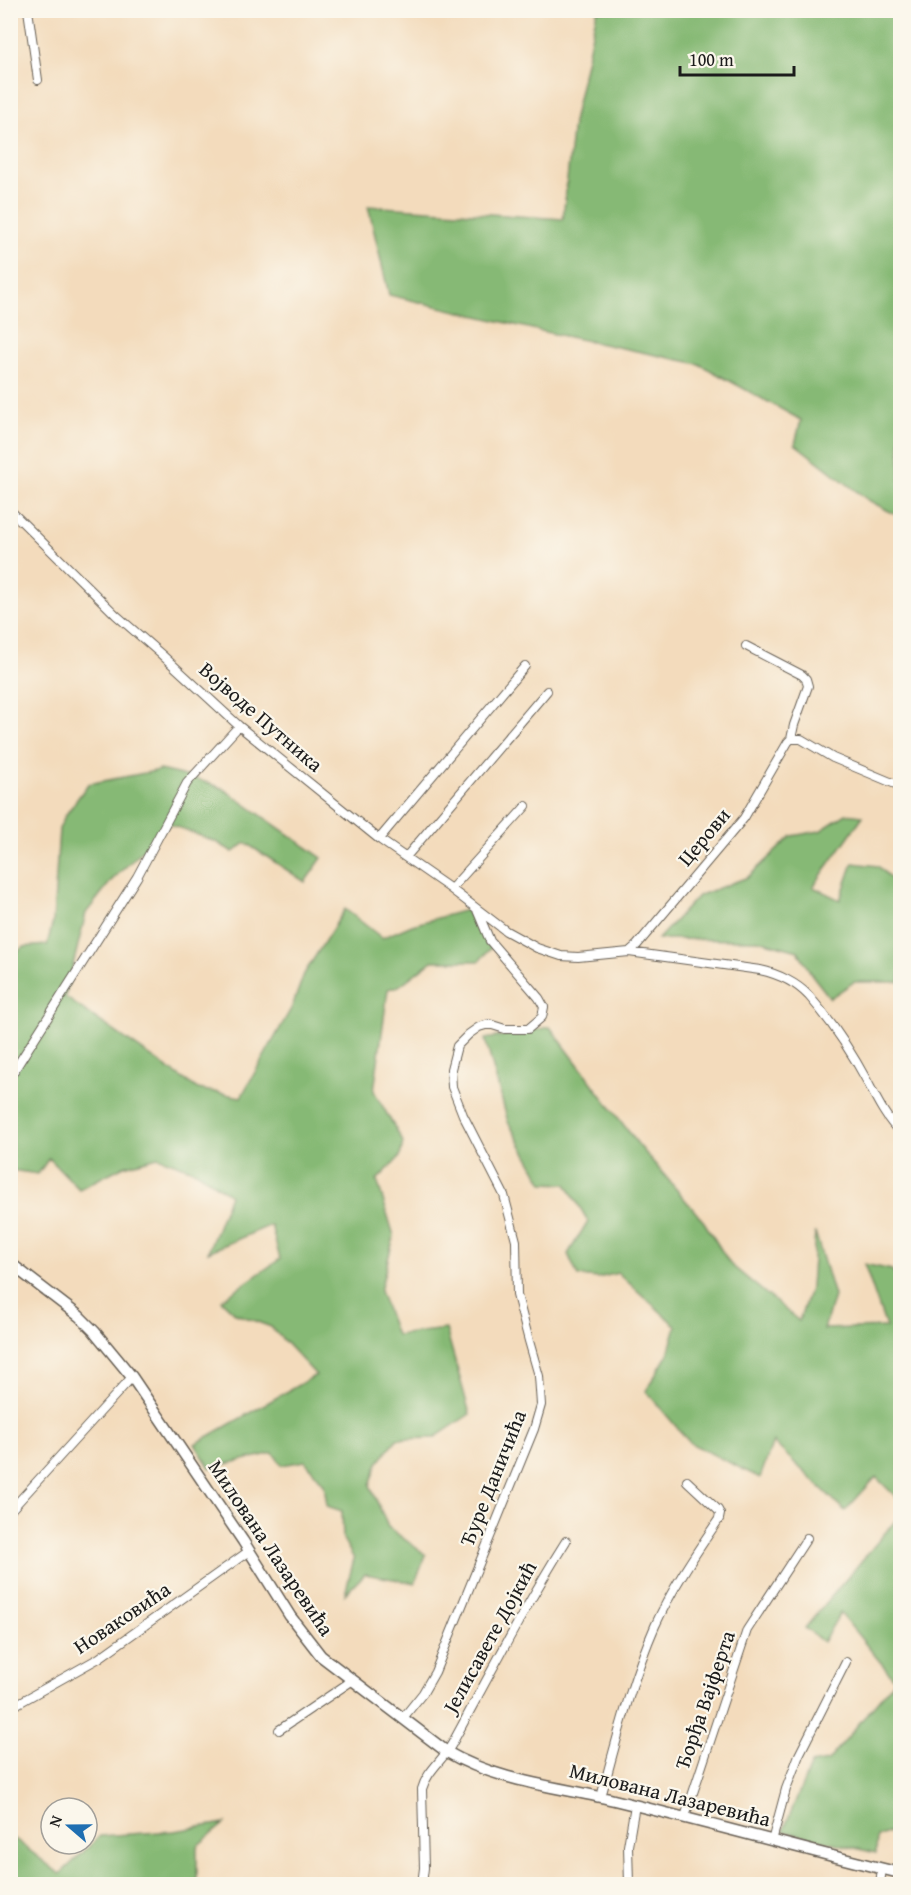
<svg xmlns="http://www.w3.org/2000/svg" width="911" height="1895" font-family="'Gentium Book Plus',serif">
	<rect width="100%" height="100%" fill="#fbf7ec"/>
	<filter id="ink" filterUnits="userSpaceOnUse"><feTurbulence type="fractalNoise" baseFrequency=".0167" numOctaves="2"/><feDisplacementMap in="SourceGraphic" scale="12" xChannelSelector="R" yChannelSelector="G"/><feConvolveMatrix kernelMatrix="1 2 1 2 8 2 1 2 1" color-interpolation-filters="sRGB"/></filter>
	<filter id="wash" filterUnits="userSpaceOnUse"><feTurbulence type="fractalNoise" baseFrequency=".008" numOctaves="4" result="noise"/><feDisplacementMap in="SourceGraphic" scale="24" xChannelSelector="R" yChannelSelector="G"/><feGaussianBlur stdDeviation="1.35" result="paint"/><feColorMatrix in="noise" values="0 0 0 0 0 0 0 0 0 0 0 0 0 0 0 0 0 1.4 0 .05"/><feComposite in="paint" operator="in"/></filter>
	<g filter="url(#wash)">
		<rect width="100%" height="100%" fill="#f3dbbc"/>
		<path fill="#86b974" stroke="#516a48" stroke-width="1.5" d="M 597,11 L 900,11 L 900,517 L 868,500 L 795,444 L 801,420 L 699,364 L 545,332 L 389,295 L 368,206 L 563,219 L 573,122 Z
			M 160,770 L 194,778 L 222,788 L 322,858 L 305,882 L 246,843 L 233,852 L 216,842 L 170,824 L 112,880 L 86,913 L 65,997 L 198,1089 L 241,1097 L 292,1007 L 304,974 L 345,909 L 382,938 L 412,925 L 466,910 L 492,947 L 479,961 L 432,961 L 399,986 L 388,989 L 374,1091 L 403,1142 L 400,1157 L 377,1180 L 394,1236 L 380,1291 L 396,1335 L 446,1329 L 470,1414 L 434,1438 L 397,1439 L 378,1463 L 370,1485 L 388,1527 L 426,1555 L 415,1583 L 365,1574 L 345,1594 L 354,1559 L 343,1539 L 342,1511 L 327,1506 L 324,1484 L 305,1461 L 282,1465 L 273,1453 L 210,1468 L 195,1444 L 316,1375 L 271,1327 L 236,1314 L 221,1300 L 280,1259 L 271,1225 L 208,1252 L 230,1195 L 196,1171 L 158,1157 L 124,1166 L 79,1189 L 49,1158 L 38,1174 L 11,1170 L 11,957 L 23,947 L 47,945 L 53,922 L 59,829 L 65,816 L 88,784 Z
			M 846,814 L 863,816 L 813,887 L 840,900 L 853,863 L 878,866 L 900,888 L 900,982 L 854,982 L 830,998 L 812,975 L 798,951 L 758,940 L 658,939 L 698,896 L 748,877 L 792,836 L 820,831 Z
			M 550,1027 L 638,1144 L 704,1222 L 730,1264 L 799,1321 L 811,1286 L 815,1232 L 834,1296 L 824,1329 L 886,1327 L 864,1264 L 892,1270 L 900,1284 L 900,1501 L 876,1477 L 845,1511 L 773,1442 L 760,1478 L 690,1443 L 646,1391 L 668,1354 L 676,1326 L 618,1273 L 598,1278 L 578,1276 L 568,1254 L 588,1221 L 566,1184 L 543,1183 L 508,1122 L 485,1039 Z
			M 900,1515 L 900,1828 L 877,1837 L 876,1853 L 783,1831 L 811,1764 L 828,1761 L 895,1680 L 840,1613 L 823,1642 L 805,1628 Z
			M 225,1823 L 197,1846 L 197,1884 L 11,1884 L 11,1840 L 15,1839 L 60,1874 L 100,1836 L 174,1831 Z"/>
	</g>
	<g filter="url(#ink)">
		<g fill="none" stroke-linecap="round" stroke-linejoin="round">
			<g stroke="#675f54" stroke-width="10">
				<path id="minor" d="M 28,10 L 38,80
					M 10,510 L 116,615 L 162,655 L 239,726 L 379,839 L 451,889 L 506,931 L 537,948 L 561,956 L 578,957 L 629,952 L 637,945 L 744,818 L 788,742 L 791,739 L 794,725 L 808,686 L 806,679 L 802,675 L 746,646
					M 791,739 L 801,739 L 833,758 L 900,786
					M 379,839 L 525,666
					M 406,857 L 547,691
					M 451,889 L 526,806
					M 629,952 L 760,970 C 778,974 797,983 809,996 C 830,1020 852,1053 867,1081 C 876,1098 886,1119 900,1132
					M 10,1077 L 137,877 L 187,783 L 239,726
					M 10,1511 L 132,1377
					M 10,1708 L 99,1658 L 249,1551
					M 403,1718 L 423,1693 L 435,1672 L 534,1429 L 541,1405 L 539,1376 L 529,1341 L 517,1295 L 516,1241 L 504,1195 L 463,1115 L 452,1087 L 451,1069 L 457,1046 L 469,1034 L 479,1027 L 489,1024 L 505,1029 L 528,1029 L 542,1017 L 544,1007 L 539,998 L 490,941 L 477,910
					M 279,1730 L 353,1680
					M 601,1797 C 617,1739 631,1681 655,1626 C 672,1588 696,1553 719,1519 L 720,1514 L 718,1510 L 687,1481
					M 685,1817 L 747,1630 L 807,1538
					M 772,1841 L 786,1789 L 799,1755 L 846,1662
					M 422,1884 L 424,1868 L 422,1789 C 427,1771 443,1760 452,1744 C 489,1676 525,1606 566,1541
					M 629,1884 L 628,1846 L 635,1805
					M 880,1884 L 882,1868"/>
			</g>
			<g stroke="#675f54" stroke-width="13">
				<path id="tertiary" d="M 10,1263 L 79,1316 L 94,1331 L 132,1377 L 243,1541 L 290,1616 L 321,1656 L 447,1752 C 498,1782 561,1787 618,1801 C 712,1824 806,1850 900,1873"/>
			</g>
			<use href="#minor" stroke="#fff" stroke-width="8"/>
			<use href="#tertiary" stroke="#fff" stroke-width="10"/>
		</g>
	</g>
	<g text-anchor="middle" stroke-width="4.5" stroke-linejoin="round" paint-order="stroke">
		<g font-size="21" fill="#1c1c1c" stroke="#fbf7ec">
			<text transform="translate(261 717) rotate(41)" y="7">Војводе Путника</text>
			<text transform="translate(704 837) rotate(-50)" y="7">Церови</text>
			<text transform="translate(493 1478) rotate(-68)" y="7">Ђуре Даничића</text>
			<text transform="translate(271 1548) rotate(56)" y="7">Милована Лазаревића</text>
			<text transform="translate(122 1618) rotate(-34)" y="7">Новаковића</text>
			<text transform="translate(490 1637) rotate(-61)" y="7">Јелисавете Дојкић</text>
			<text transform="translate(705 1700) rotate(-71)" y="7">Ђорђа Вајферта</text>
			<text transform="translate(670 1795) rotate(14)" y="7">Милована Лазаревића</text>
		</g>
	</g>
	<rect width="911" height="1895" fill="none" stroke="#fbf7ec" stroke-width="36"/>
	<g transform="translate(69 1826) rotate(290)"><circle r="28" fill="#fbf7ec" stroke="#a29f99" stroke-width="1.5"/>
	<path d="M0-4.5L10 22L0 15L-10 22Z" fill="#1f6fb2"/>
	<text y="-9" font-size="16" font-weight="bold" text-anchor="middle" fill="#1c1c1c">N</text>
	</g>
	<path d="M680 66v9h114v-9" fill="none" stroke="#1c1c1c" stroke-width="3"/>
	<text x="689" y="66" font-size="18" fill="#1c1c1c" stroke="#fbf7ec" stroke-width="4.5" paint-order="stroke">100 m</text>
</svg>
